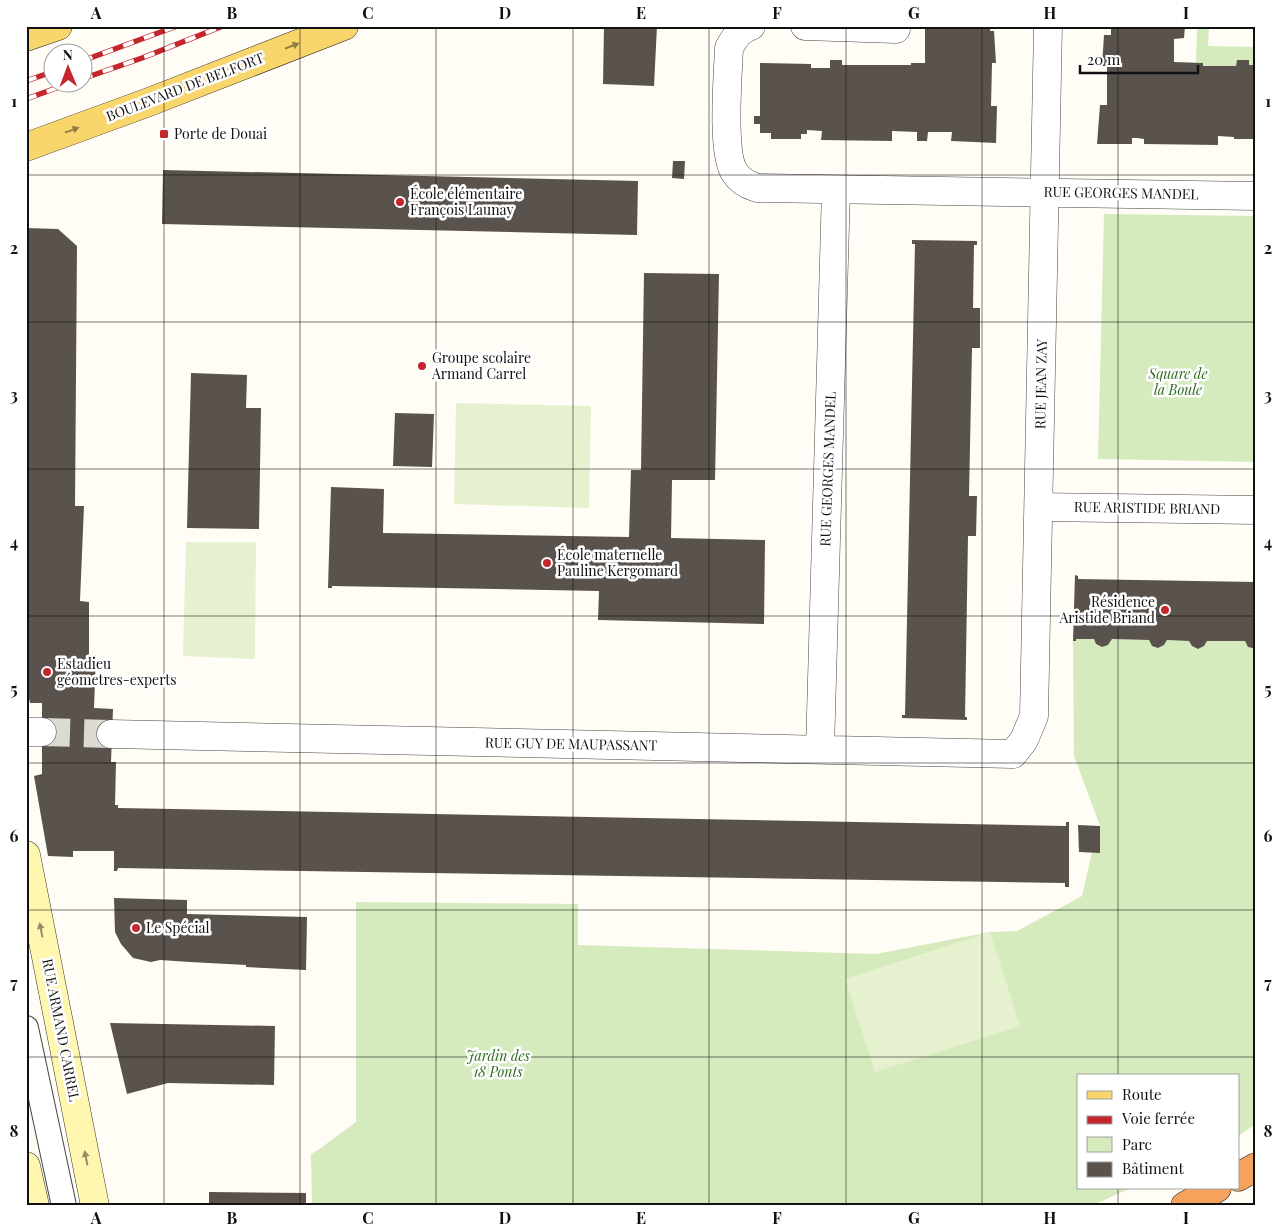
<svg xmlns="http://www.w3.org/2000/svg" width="1282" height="1232" font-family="'Playfair Display',serif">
	<rect width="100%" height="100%" fill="#fffdf5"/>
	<path fill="#d5ebbd" d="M 1197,26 L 1209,26 L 1208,46 L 1256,47 L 1256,65 L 1249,65 L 1248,60 L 1237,60 L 1236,66 L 1203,66 L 1202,63 L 1196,62 Z
		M 1104,214 L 1256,216 L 1256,462 L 1098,459 Z
		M 1076,639 L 1094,639 L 1096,644 L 1102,647 L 1108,645 L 1112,639 L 1149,640 L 1152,646 L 1158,648 L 1164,645 L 1167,640 L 1189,641 L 1192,646 L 1198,649 L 1204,646 L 1207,641 L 1245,641 L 1248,647 L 1256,649 L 1256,1124 L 1238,1136 L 1238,1076 L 1078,1076 L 1078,1188 L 1131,1188 L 1091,1206 L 312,1206 L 311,1154 L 318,1150 L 356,1122 L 356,902 L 578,904 L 578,945 L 876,954 L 990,932 L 1017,931 L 1082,896 L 1092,852 L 1100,853 L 1100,826 L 1074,756 L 1073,641 L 1076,641 Z"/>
	<path fill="#e6f2cf" d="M 456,403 L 591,406 L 589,508 L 454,504 Z
		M 186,542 L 256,542 L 255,659 L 183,656 Z
		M 990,932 L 1020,1026 L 875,1072 L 845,979 Z"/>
	<path fill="#5a524d" d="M 604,26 L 657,26 L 654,86 L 603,84 Z
		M 925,26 L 991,26 L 990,31 L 994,31 L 996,63 L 992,63 L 991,106 L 997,106 L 996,143 L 951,141 L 952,132 L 928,132 L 927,141 L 917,141 L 917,132 L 892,131 L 892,141 L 821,140 L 822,131 L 807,130 L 807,134 L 801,134 L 801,139 L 771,139 L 771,133 L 760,133 L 760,124 L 754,124 L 754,116 L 760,116 L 760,63 L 811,64 L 811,68 L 830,68 L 830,60 L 842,60 L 842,65 L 911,65 L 911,63 L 925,63 Z
		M 1111,26 L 1185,26 L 1184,38 L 1174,39 L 1174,62 L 1203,63 L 1203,66 L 1236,66 L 1237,60 L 1249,60 L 1249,65 L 1256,65 L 1256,139 L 1234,139 L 1234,137 L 1218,136 L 1218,145 L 1144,144 L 1144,139 L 1137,138 L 1132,138 L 1132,144 L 1097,144 L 1100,105 L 1107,105 L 1107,66 L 1102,66 L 1104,35 L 1111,35 Z
		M 673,161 L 685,161 L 684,179 L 672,178 Z
		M 163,170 L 638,181 L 637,235 L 162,224 Z
		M 26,228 L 58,229 L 77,246 L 75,506 L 84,506 L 80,601 L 89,602 L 89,655 L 96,655 L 94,708 L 113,709 L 111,762 L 116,762 L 115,805 L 118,805 L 118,808 L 1066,826 L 1066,822 L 1069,822 L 1069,887 L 1065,887 L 1065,883 L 118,868 L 117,871 L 114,871 L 114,851 L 73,851 L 73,857 L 48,856 L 34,776 L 42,774 L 42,703 L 30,703 L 26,685 Z
		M 912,240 L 977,241 L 977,245 L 974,245 L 973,308 L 980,308 L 980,348 L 972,348 L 969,496 L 977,496 L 976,536 L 968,536 L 965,717 L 967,717 L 967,720 L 902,718 L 902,715 L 905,715 L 915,244 L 912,244 Z
		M 644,273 L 719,274 L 715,480 L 672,480 L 671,538 L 765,540 L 764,624 L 598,620 L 599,591 L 332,586 L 332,588 L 328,588 L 331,487 L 384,489 L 383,533 L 629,537 L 631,470 L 641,470 Z
		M 191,373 L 247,375 L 246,408 L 261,408 L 259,529 L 187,528 Z
		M 395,413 L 434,414 L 432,467 L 393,466 Z
		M 1075,575 L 1078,576 L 1078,579 L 1256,582 L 1256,649 L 1248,647 L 1245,641 L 1207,641 L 1204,646 L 1198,649 L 1192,646 L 1189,641 L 1167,640 L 1164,645 L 1158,648 L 1152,646 L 1149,640 L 1112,639 L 1108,645 L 1102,647 L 1096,644 L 1094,639 L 1076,639 L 1076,641 L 1073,641 Z
		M 1078,825 L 1100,826 L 1100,853 L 1079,852 Z
		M 114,898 L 187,900 L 187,914 L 307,917 L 306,970 L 246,967 L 246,965 L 190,962 L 160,960 L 151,962 L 133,958 L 121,944 L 115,932 Z
		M 110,1023 L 275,1026 L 274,1085 L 168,1083 L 127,1094 Z
		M 209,1192 L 306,1193 L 306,1206 L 209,1206 Z"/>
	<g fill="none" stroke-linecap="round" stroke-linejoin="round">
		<path stroke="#dbdad3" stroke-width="28" stroke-dasharray="28 14" stroke-linecap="butt" d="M 42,732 L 111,734"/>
		<g stroke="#444" stroke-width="26">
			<path id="lane" d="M 26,1028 L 64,1206"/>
		</g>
		<g stroke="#444" stroke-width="29">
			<path id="street" d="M 751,26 C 739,30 735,37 729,48 C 728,74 721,154 735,173 C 740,181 748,185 757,188 L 1256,196
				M 805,26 L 896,29
				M 1039,507 L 1256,510
				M 26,732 L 42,732
				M 111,734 L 1013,754 L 1024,740 L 1034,716 L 1048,26
				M 820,749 L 836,190"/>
		</g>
		<g stroke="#333" stroke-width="29">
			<path id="secondary" d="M 26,855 L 95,1206
				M 26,1166 L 35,1206"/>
		</g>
		<g stroke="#222" stroke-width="29">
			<path id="primary" d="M 26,37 L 58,26
				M 26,147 L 149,102 L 344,26"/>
		</g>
		<g stroke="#222" stroke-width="29">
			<path id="highway" d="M 1238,1177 L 1256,1167
				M 1185,1206 L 1217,1188"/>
		</g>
		<use href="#lane" stroke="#fff" stroke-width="24"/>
		<use href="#street" stroke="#fff" stroke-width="28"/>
		<use href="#secondary" stroke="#fff6b0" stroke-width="28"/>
		<use href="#primary" stroke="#f9d66b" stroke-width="28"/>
		<use href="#highway" stroke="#f5a25d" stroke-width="28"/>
		<g stroke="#c4262e" stroke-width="5.5">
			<path id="rail" d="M 82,61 L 177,26
				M 82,79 L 142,58 L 223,26
				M 26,81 L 52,72
				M 26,99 L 73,82"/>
		</g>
		<use href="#rail" stroke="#fff" stroke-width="4" stroke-dasharray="11" stroke-linecap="butt"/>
	</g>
	<defs><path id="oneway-solid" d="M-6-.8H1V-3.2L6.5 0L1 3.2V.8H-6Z" transform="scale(1.25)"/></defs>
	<g fill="#917d42">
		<use href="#oneway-solid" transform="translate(292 46) rotate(-21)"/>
		<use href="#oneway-solid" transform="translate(72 130) rotate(-20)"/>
	</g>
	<g fill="#948f68">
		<use href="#oneway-solid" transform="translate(41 930) rotate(-101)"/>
		<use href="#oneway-solid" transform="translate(86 1158) rotate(-101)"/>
	</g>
	<path fill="none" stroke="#111" stroke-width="1" stroke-opacity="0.55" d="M 164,26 L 164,1206M 300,26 L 300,1206M 436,26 L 436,1206M 573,26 L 573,1206M 709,26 L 709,1206M 846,26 L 846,1206M 982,26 L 982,1206M 1118,26 L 1118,1076M 26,175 L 1256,175M 26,322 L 1256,322M 26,469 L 1256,469M 26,616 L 1256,616M 26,763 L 1256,763M 26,910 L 1256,910M 26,1057 L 1256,1057M 1118,1188 L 1118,1206"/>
	<g fill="#c4262e" stroke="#fff" stroke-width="2">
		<rect x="159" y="129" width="10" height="10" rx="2.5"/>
		<circle cx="400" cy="202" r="5"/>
		<circle cx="422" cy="366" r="5"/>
		<circle cx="547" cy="563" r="5"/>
		<circle cx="1165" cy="610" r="5"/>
		<circle cx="47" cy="672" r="5"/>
		<circle cx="136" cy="928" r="5"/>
	</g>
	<g text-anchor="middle" stroke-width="5" stroke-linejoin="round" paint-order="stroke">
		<g font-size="14" fill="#111" stroke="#fff">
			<text transform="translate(185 87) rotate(-21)" y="5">BOULEVARD DE BELFORT</text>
			<text transform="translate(1121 193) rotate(1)" y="5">RUE GEORGES MANDEL</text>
			<text transform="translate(1041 384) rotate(-89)" y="5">RUE JEAN ZAY</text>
			<text transform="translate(828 469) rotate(-88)" y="5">RUE GEORGES MANDEL</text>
			<text transform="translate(1147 508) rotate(1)" y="5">RUE ARISTIDE BRIAND</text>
			<text transform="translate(571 744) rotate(1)" y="5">RUE GUY DE MAUPASSANT</text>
			<text transform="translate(61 1030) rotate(79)" y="5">RUE ARMAND CARREL</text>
		</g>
		<g font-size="14" fill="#111" stroke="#fff" text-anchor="start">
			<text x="174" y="139">Porte de Douai</text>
			<text x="410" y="199">École élémentaire<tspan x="410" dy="16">François Launay</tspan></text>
			<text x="432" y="363">Groupe scolaire<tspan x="432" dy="16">Armand Carrel</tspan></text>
			<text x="557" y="560">École maternelle<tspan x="557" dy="16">Pauline Kergomard</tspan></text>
			<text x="1155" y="607" text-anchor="end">Résidence<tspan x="1155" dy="16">Aristide Briand</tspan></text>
			<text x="57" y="669">Estadieu<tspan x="57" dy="16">géometres-experts</tspan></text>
			<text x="146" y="933">Le Spécial</text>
		</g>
		<g font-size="14" font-style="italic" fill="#2f6b1f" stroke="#fff">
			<text x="1178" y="379">Square de<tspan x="1178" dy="16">la Boule</tspan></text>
			<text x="498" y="1061">Jardin des<tspan x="498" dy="16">18 Ponts</tspan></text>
		</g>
	</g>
	<rect width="1282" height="1232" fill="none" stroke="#ffffff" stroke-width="55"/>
	<rect x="1077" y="1074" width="162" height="115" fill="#ffffff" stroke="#a0a0a0"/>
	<rect x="1087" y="1091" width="25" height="8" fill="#f9d66b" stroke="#a0a0a0"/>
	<text x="1122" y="1100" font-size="15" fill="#111111">Route</text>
	<rect x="1087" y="1116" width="25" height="8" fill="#c4262e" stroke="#a0a0a0"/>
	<text x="1122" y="1124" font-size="15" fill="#111111">Voie ferrée</text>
	<rect x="1087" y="1137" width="25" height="15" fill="#d5ebbd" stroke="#a0a0a0"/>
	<text x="1122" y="1150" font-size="15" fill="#111111">Parc</text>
	<rect x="1087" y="1162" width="25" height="15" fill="#5a524d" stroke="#a0a0a0"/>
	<text x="1122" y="1174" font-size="15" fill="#111111">Bâtiment</text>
	<g transform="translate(68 68) rotate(359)"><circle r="24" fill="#ffffff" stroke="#a0a0a0"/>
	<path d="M0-4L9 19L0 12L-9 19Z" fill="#c4262e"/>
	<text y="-8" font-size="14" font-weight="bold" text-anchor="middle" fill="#111111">N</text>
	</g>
	<path d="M1080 65v8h118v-8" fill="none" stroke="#111111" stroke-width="2.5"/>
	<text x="1087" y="65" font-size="15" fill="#111111" stroke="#ffffff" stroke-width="4" paint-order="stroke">20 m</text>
	<rect x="28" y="28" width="1226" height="1176" fill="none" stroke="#111" stroke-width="2"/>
	<g font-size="16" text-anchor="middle" font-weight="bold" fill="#111">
		<text x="96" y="19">A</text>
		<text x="232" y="19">B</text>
		<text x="368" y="19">C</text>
		<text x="505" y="19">D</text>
		<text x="641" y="19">E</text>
		<text x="777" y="19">F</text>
		<text x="914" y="19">G</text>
		<text x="1050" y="19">H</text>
		<text x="1186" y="19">I</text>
		<text x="14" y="107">1</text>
		<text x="1268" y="107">1</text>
		<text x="14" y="254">2</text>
		<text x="1268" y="254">2</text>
		<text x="14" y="401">3</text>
		<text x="1268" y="401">3</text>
		<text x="14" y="548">4</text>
		<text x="1268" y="548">4</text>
		<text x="14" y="695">5</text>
		<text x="1268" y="695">5</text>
		<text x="14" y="842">6</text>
		<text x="1268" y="842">6</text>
		<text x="14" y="989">7</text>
		<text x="1268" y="989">7</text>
		<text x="14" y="1137">8</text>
		<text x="1268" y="1137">8</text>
		<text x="96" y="1224">A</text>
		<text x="232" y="1224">B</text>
		<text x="368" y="1224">C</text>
		<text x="505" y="1224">D</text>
		<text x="641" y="1224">E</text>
		<text x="777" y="1224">F</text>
		<text x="914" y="1224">G</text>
		<text x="1050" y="1224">H</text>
		<text x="1186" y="1224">I</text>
	</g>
</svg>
